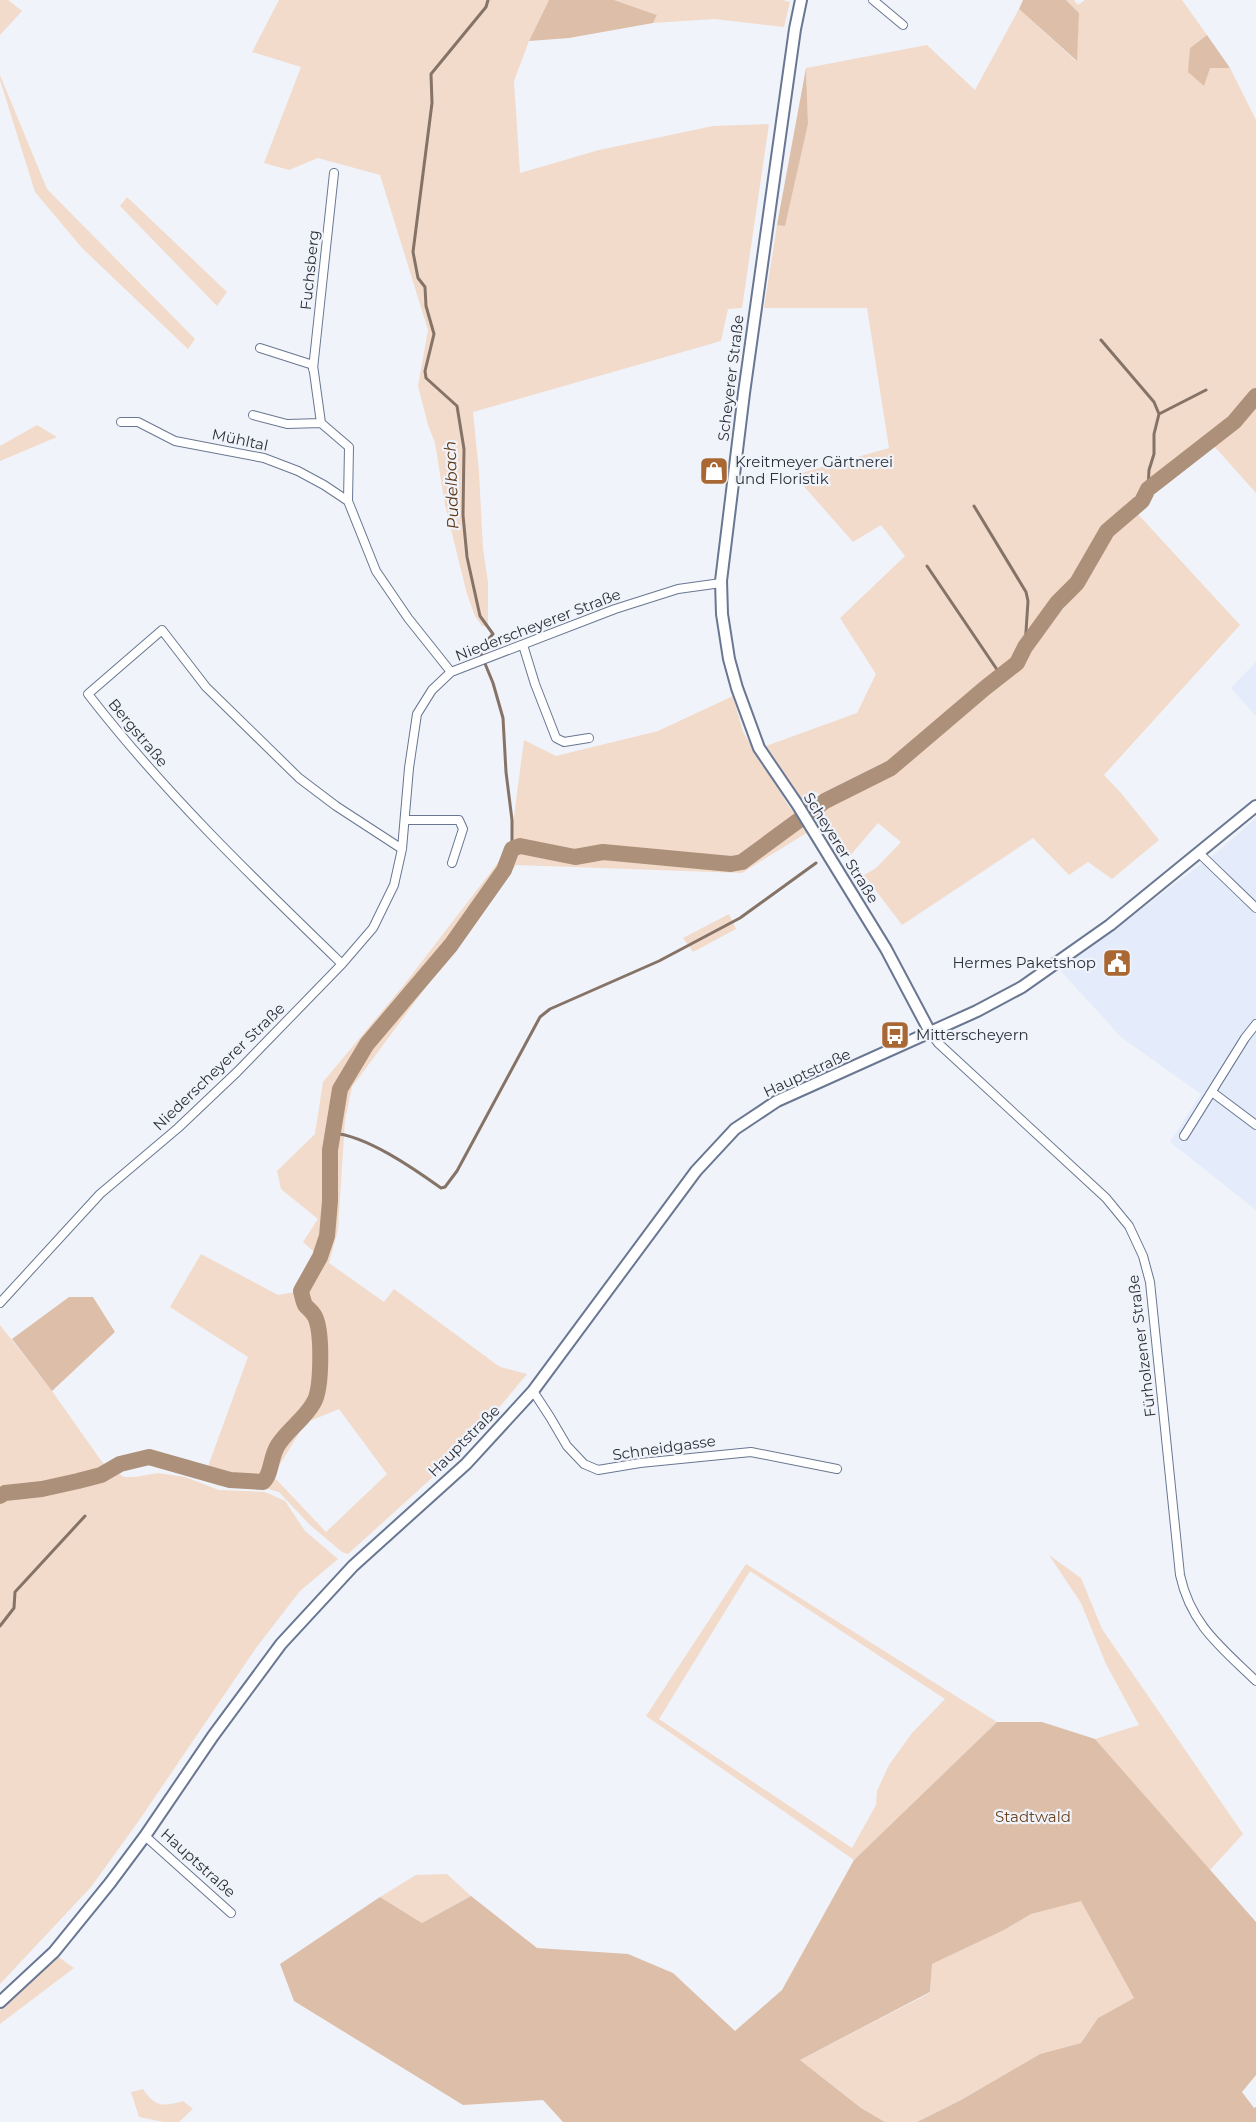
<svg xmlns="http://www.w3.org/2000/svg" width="1256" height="2122" font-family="Montserrat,sans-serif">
	<rect width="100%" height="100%" fill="#f0f3f9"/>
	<path fill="#e4ecfb" d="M 1256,662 L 1256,716 L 1231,688 Z
		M 1256,818 L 1256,1210 L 1170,1142 L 1201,1094 L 1121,1037 L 1060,970 L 1216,853 Z"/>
	<path fill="#f2dbcb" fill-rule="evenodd" d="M 0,0 L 8,0 L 22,11 L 0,35 Z
		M 279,0 L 549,0 L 529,41 L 514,81 L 520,173 L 599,150 L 713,126 L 769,124 L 742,308 L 728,309 L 721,341 L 473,412 L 479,472 L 483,549 L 488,582 L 488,627 L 482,626 L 475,616 L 467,594 L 445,505 L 435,443 L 428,425 L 418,386 L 428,330 L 380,175 L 318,158 L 289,170 L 264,163 L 301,67 L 252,52 Z
		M 614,0 L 783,0 L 790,2 L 784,27 L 714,19 L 653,23 L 657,15 Z
		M 1066,0 L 1074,0 L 1078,5 L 1085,0 L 1182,0 L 1207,35 L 1190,48 L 1210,68 L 1230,68 L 1256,120 L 1256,396 L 1149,489 L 1131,511 L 1107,531 L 1077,583 L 1017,663 L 1000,674 L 981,681 L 888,763 L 823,796 L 815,792 L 801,801 L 766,746 L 857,713 L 876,674 L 840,618 L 905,556 L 881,525 L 853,542 L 794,475 L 889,448 L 867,308 L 764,308 L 777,225 L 785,225 L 808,124 L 806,68 L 927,45 L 975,90 L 1019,9 L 1076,61 L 1079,13 Z
		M 0,75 L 47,189 L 195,339 L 188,349 L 82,248 L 35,192 L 0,80 Z
		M 127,197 L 227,292 L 217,306 L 120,206 Z
		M 1256,408 L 1256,493 L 1214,446 Z
		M 37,425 L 57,437 L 0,461 L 0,446 Z
		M 1135,511 L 1240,625 L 1104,775 L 1121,793 L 1159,840 L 1112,879 L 1088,862 L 1069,875 L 1033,838 L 902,925 L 864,875 L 876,868 L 901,842 L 878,823 L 849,857 L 817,812 L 853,791 L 888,775 L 1008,677 L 1028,654 L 1081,586 L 1110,535 Z
		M 733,696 L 743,732 L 788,805 L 808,832 L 742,873 L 516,865 L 352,1087 L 345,1120 L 338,1230 L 329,1263 L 384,1302 L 394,1289 L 500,1367 L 527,1374 L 467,1446 L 348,1554 L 342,1552 L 310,1525 L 279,1492 L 265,1488 L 219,1486 L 203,1480 L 248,1357 L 170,1307 L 201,1254 L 278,1295 L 301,1291 L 320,1257 L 303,1242 L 318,1219 L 281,1189 L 277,1171 L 315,1134 L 323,1082 L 403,986 L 510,847 L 524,740 L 556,756 L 658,731 ZM 339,1409 L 387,1474 L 326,1532 L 273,1476 L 305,1423 Z
		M 729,914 L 736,929 L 693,952 L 683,938 Z
		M 0,1325 L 52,1391 L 102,1462 L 124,1477 L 135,1477 L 158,1473 L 185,1477 L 219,1490 L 265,1492 L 285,1501 L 305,1531 L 338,1559 L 300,1591 L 256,1648 L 140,1819 L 91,1887 L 0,1984 Z
		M 1049,1555 L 1081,1578 L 1102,1629 L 1243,1834 L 1210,1870 L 1095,1739 L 1139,1725 L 1106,1664 L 1081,1603 Z
		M 746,1564 L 997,1722 L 854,1860 L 646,1716 ZM 750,1571 L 945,1699 L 912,1733 L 889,1765 L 877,1791 L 876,1805 L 852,1848 L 659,1719 Z
		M 447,1874 L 471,1896 L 422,1923 L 380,1897 L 416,1875 Z
		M 1081,1900 L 1134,1998 L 1098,2018 L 1081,2043 L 1040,2054 L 961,2100 L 917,2122 L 885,2122 L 861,2108 L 800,2060 L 930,1993 L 932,1964 L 1004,1930 L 1031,1914 Z
		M 57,1956 L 74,1968 L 0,2024 L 0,2010 Z
		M 143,2089 C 155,2107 163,2107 183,2101 L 193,2109 L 179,2122 L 164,2122 L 139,2117 L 131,2092 Z"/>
	<path fill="#ddbea8" d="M 549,0 L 614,0 L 657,15 L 653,23 L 569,38 L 529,41 Z
		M 1023,0 L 1066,0 L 1079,13 L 1077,61 L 1019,9 Z
		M 1207,35 L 1230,68 L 1210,68 L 1204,86 L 1188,72 L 1190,48 Z
		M 806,68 L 808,124 L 785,226 L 777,225 Z
		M 69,1297 L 93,1297 L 115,1332 L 52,1391 L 12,1339 Z
		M 997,1722 L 1042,1722 L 1095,1739 L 1256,1922 L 1256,2075 L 1242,2092 L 1254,2108 L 1256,2107 L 1256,2122 L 917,2122 L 961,2100 L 1040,2054 L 1081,2043 L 1098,2018 L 1134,1998 L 1081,1901 L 1031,1914 L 1004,1930 L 932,1964 L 930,1992 L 800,2060 L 861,2108 L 885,2122 L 563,2122 L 543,2100 L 463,2105 L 294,2001 L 280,1964 L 380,1897 L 422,1923 L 471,1896 L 537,1948 L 628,1954 L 673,1973 L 735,2031 L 782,1990 L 854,1860 Z"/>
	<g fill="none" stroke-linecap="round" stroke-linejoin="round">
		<path stroke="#867367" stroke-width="3" d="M 488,0 L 486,7 L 431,74 L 432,103 L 413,252 L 418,278 L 425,287 L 426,306 L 434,334 L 425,371 L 426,378 L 457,406 L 464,449 L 463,515 L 467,557 L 480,616 L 493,634 L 479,649 L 493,683 L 503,718 L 506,772 L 512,820 L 512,849
			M 1101,340 L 1154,402 L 1159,414 L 1154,434 L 1154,454 L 1149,470 L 1148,489
			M 1159,414 L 1206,390
			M 974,506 L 1026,592 L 1028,601 L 1025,647
			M 927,566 L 1000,674
			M 333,1133 C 367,1136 413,1168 441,1188 L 445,1187 L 457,1171 L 540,1017 L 550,1009 L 659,961 L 740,918 L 816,863
			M 0,1626 L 14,1608 L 15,1592 L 85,1516"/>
		<path stroke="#ad907a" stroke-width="16" d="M 0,1496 L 5,1493 L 42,1489 L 78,1481 L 101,1475 L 120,1464 L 149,1457 L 230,1480 L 263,1482 C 272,1474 270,1457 278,1445 C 288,1429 305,1419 314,1402 C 322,1388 322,1335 316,1319 C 314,1312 309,1310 305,1305 C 303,1301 302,1295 301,1291 L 320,1257 L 327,1236 L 330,1201 L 330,1150 L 340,1089 L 367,1044 L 451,945 L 504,870 L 512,849 L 520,846 L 575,857 L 603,852 L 731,864 L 742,862 L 825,801 L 891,768 L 985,688 L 1017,663 L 1025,647 L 1057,603 L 1077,583 L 1107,531 L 1142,501 L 1148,489 L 1234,422 L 1256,396"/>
		<g stroke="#697792" stroke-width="10">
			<path id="street" d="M 873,0 L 903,25
				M 260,348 L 313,365 L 321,423
				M 313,369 L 334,173
				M 253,415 L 287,424 L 321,423 L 349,447 L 348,501 L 376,571 L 408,618 L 451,672
				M 121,422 L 138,422 L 175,441 L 264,458 L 298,471 L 324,485 L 348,501
				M 523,645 L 535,684 L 556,738 L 564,742 L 589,738
				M 405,820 L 459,820 L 463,829 L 452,863
				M 1200,854 L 1256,908
				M 342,964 C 253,878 163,791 88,694 L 162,630 L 206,687 L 299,778 L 336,806 L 402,849
				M 930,1032 L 938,1043 L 1106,1198 L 1129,1226 L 1143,1256 L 1150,1282 L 1180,1575 C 1191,1625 1221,1647 1256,1681
				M 1212,1092 L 1256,1125
				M 1184,1136 L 1245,1038 L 1256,1024
				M 0,1303 L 100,1194 L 178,1128 L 237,1072 L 342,964 L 373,928 L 394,885 L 402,849 L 409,768 L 417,714 L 432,690 L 451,672 L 615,609 L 678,589 L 721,583
				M 533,1391 L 550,1417 L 567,1446 L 584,1464 L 598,1470 L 640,1463 L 751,1452 L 837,1469
				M 145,1836 L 231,1913"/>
		</g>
		<g stroke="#697792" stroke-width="14">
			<path id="secondary" d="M 801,0 L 795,29 L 744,393 L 721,581 L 722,614 L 729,659 L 737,688 L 759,748 L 797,804 L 886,949 L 930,1032
				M 0,2002 L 54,1952 L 110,1883 L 145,1836 L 213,1736 L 281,1644 L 353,1566 L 466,1464 L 533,1391 L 696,1171 L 735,1129 L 777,1101 L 977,1011 L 1022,987 L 1110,925 L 1256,806"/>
		</g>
		<use href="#street" stroke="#fff" stroke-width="8"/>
		<use href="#secondary" stroke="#fff" stroke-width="10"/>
	</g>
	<defs>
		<g id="shop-square" transform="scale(1.5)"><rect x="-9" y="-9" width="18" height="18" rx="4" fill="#a96833" stroke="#f0f3f9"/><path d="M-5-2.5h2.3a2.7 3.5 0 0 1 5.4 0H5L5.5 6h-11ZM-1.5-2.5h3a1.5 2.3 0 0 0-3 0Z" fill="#fff"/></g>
		<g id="civic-square" transform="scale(1.5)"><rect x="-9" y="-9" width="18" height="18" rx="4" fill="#a96833" stroke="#f0f3f9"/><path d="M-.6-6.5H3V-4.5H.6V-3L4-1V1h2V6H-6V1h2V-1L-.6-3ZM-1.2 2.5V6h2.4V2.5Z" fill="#fff"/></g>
		<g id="bus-square" transform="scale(1.5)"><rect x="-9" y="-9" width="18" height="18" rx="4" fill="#a96833" stroke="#f0f3f9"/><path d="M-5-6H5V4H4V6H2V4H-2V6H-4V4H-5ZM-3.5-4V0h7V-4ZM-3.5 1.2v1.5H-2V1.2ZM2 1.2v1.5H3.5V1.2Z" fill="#fff"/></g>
	</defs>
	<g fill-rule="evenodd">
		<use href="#shop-square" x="714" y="471"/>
		<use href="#civic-square" x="1117" y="963"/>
		<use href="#bus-square" x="895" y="1035"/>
	</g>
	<g text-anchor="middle" stroke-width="4.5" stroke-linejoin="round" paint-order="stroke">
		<g font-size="15" fill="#2a303c" stroke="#f0f3f9">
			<text transform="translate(310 270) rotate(-84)" y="5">Fuchsberg</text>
			<text transform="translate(731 378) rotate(-83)" y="5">Scheyerer Straße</text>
			<text transform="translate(240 440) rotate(12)" y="5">Mühltal</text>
			<text transform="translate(538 625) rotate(-21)" y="5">Niederscheyerer Straße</text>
			<text transform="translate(138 733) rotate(50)" y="5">Bergstraße</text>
			<text transform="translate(841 848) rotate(58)" y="5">Scheyerer Straße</text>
			<text transform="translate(219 1067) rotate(-44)" y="5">Niederscheyerer Straße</text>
			<text transform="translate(807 1073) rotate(-25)" y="5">Hauptstraße</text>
			<text transform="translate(1142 1346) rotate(-97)" y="5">Fürholzener Straße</text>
			<text transform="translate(464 1441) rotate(-45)" y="5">Hauptstraße</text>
			<text transform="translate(664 1448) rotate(-8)" y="5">Schneidgasse</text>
			<text transform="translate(198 1863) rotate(42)" y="5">Hauptstraße</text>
		</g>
		<g font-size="15" fill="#2a303c" stroke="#f0f3f9" text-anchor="start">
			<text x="735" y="467">Kreitmeyer Gärtnerei<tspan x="735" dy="17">und Floristik</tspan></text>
			<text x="1096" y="968" text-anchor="end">Hermes Paketshop</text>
			<text x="916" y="1040">Mitterscheyern</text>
		</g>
		<g font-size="15" fill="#6d421f" stroke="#f0f3f9">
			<text x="1033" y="1822">Stadtwald</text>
		</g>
		<g font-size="16" font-style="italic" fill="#5c330e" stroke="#f0f3f9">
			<text transform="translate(451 485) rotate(-92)" y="6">Pudelbach</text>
		</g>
	</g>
</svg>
